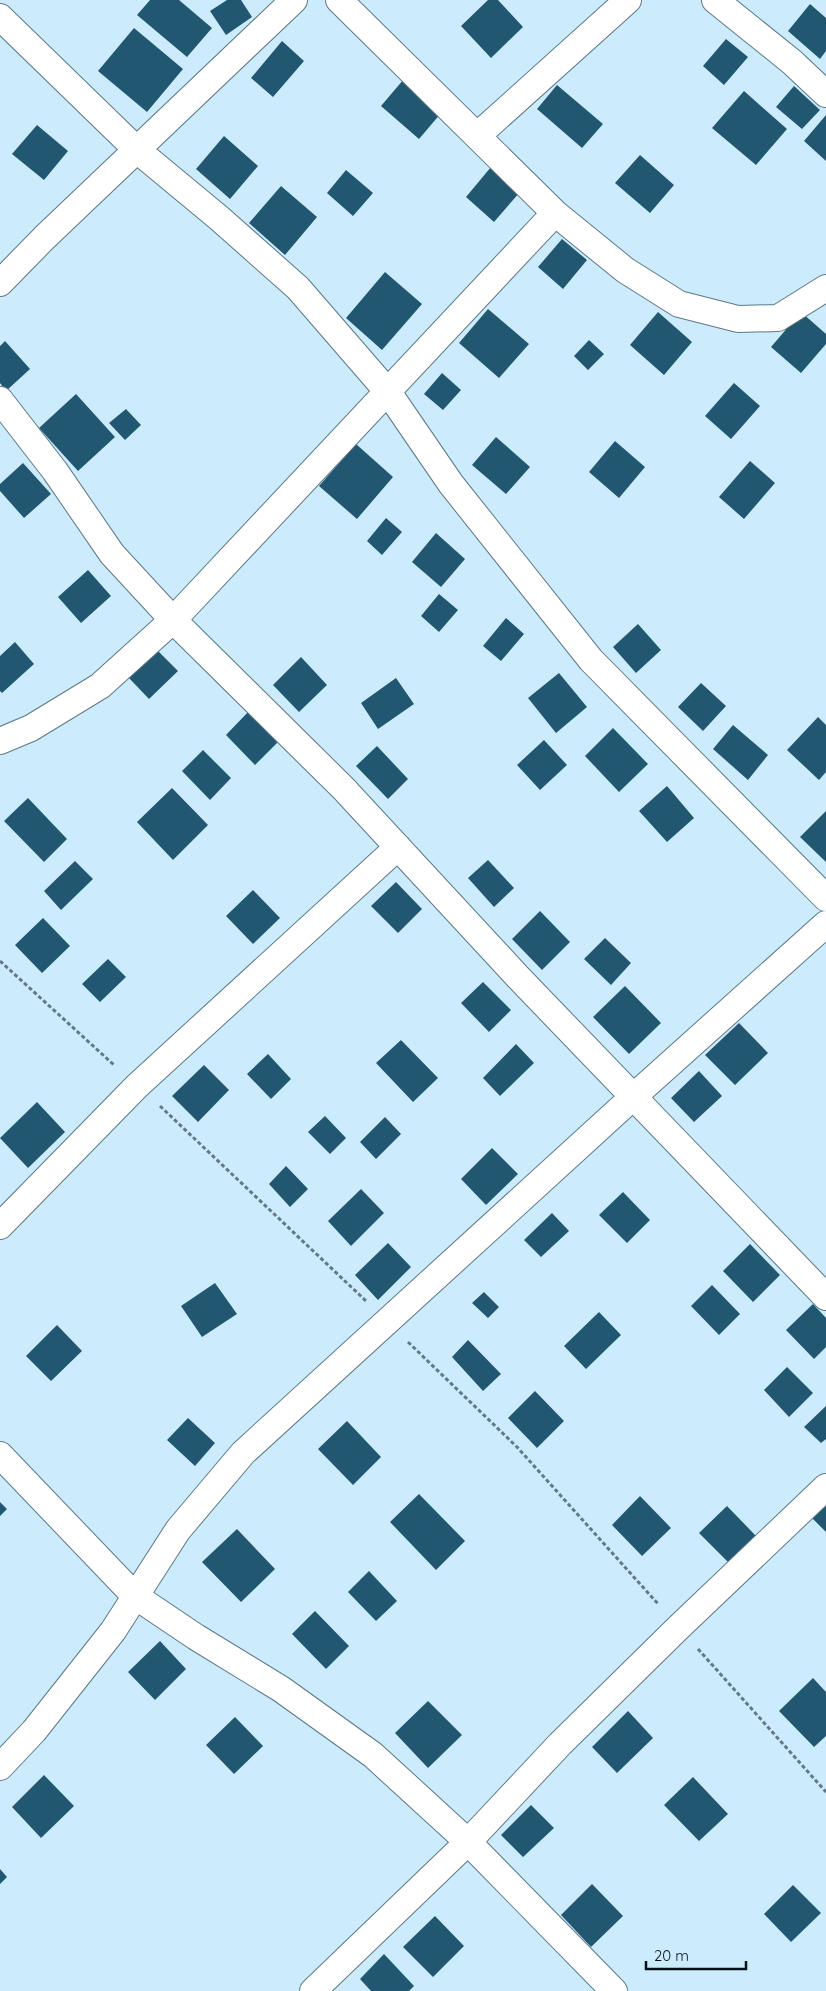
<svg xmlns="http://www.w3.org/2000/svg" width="826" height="1991" font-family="Quicksand,sans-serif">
	<rect width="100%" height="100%" fill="#ccecfe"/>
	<path fill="#215771" d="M 150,0 L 179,0 L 212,28 L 187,57 L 137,15 Z
		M 227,0 L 241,0 L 252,17 L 226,35 L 210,11 Z
		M 488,0 L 498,0 L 523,27 L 491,58 L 461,26 Z
		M 810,4 L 826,18 L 826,51 L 820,59 L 788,31 Z
		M 134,28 L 183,69 L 147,112 L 98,71 Z
		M 726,39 L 748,57 L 724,85 L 703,66 Z
		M 282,41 L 304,61 L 273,97 L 251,78 Z
		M 404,79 L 442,112 L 419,139 L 381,106 Z
		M 557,85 L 603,124 L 582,148 L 537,109 Z
		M 794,86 L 820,110 L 802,129 L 776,107 Z
		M 744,91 L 787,129 L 756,165 L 712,128 Z
		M 826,115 L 826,161 L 804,141 Z
		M 37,125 L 68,151 L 44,180 L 12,154 Z
		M 224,136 L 258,166 L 230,199 L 196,169 Z
		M 640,155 L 674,185 L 650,213 L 615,183 Z
		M 491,167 L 520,192 L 494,222 L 466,197 Z
		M 346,170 L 373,193 L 353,216 L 327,193 Z
		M 281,186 L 317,217 L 285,255 L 249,223 Z
		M 562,239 L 587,260 L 563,289 L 538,267 Z
		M 385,272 L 422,304 L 382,350 L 346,318 Z
		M 488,309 L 529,344 L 499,378 L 459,343 Z
		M 658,312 L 692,342 L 664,375 L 630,345 Z
		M 801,312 L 826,334 L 826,344 L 801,373 L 771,347 Z
		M 589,340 L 604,354 L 588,370 L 574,356 Z
		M 5,341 L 30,369 L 6,391 L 0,383 L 0,346 Z
		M 442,373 L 461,390 L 443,410 L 424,394 Z
		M 734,383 L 760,406 L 731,439 L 705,416 Z
		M 76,394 L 115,437 L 78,471 L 39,428 Z
		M 126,409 L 141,425 L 125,440 L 109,423 Z
		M 496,437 L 530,467 L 506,494 L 472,465 Z
		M 615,441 L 645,467 L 619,498 L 589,472 Z
		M 356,444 L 393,477 L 357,519 L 319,486 Z
		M 750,461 L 775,483 L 744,519 L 719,497 Z
		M 23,463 L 51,494 L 24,518 L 0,491 L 0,484 Z
		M 386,518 L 402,532 L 382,555 L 367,541 Z
		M 436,533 L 465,559 L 441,587 L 412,562 Z
		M 88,570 L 111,596 L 81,623 L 58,597 Z
		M 439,594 L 458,610 L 439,632 L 421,616 Z
		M 506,618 L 524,634 L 501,661 L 483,646 Z
		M 638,624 L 661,650 L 636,673 L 613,647 Z
		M 15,642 L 34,664 L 2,693 L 0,691 L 0,656 Z
		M 157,650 L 178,671 L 149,699 L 129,678 Z
		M 301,657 L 327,685 L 299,712 L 273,685 Z
		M 559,673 L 587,707 L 556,733 L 528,698 Z
		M 396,678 L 414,704 L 378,729 L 361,703 Z
		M 701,683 L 726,706 L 703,731 L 678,707 Z
		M 249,711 L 279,741 L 255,765 L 226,735 Z
		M 818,717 L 826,725 L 826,772 L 819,780 L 787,750 Z
		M 733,725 L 768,755 L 748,780 L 713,749 Z
		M 613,728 L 648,764 L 619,792 L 585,756 Z
		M 544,740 L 567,765 L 540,790 L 517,765 Z
		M 377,746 L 408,779 L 388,799 L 356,766 Z
		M 203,750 L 231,778 L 210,800 L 182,771 Z
		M 667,786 L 694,818 L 667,842 L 639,811 Z
		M 172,788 L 208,825 L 173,860 L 137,822 Z
		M 28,798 L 67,839 L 44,862 L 4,821 Z
		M 826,811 L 826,862 L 800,837 Z
		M 488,860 L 514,888 L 494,907 L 468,878 Z
		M 75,861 L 93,879 L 61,910 L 44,891 Z
		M 396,882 L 422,909 L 398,933 L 371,906 Z
		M 253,890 L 280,918 L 253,944 L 226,916 Z
		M 540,911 L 570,942 L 542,970 L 512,939 Z
		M 43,918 L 70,946 L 42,973 L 15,945 Z
		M 605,938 L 631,963 L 611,985 L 584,959 Z
		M 108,959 L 126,977 L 100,1002 L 82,984 Z
		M 483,982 L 511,1010 L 489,1032 L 461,1003 Z
		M 625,986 L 661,1023 L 629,1054 L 593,1017 Z
		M 739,1023 L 768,1053 L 735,1085 L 705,1055 Z
		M 401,1040 L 438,1078 L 413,1102 L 376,1063 Z
		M 516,1044 L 534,1063 L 500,1096 L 483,1078 Z
		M 268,1054 L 291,1079 L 271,1099 L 247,1074 Z
		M 204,1065 L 229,1090 L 198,1122 L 172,1096 Z
		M 699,1071 L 722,1096 L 694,1122 L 671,1098 Z
		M 37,1102 L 65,1132 L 28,1168 L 0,1138 Z
		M 325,1116 L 346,1138 L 330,1154 L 308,1132 Z
		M 385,1117 L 401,1134 L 376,1159 L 360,1142 Z
		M 492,1148 L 518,1174 L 486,1205 L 461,1179 Z
		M 286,1166 L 308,1189 L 290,1207 L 269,1184 Z
		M 361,1189 L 384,1213 L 351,1246 L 328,1221 Z
		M 623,1192 L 650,1220 L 627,1243 L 599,1215 Z
		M 552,1213 L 569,1231 L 541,1257 L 524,1240 Z
		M 388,1243 L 411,1267 L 378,1300 L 355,1275 Z
		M 750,1244 L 780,1275 L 753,1302 L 723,1271 Z
		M 215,1283 L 237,1314 L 202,1337 L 181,1306 Z
		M 712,1285 L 740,1314 L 719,1335 L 691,1306 Z
		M 484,1292 L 499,1307 L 488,1318 L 472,1303 Z
		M 813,1304 L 826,1318 L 826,1347 L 814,1359 L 786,1330 Z
		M 599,1312 L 621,1335 L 586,1369 L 564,1346 Z
		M 57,1325 L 82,1351 L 51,1381 L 26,1356 Z
		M 468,1340 L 501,1374 L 483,1391 L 452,1357 Z
		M 787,1367 L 813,1393 L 789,1417 L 764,1390 Z
		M 535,1391 L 564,1421 L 537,1448 L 508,1418 Z
		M 826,1406 L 826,1439 L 821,1443 L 804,1427 Z
		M 188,1418 L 215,1443 L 195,1466 L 167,1440 Z
		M 347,1421 L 381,1457 L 353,1485 L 318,1449 Z
		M 419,1494 L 465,1541 L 436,1570 L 390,1522 Z
		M 640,1496 L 671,1528 L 642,1556 L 612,1525 Z
		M 0,1502 L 7,1509 L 0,1516 Z
		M 826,1504 L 826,1532 L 812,1518 Z
		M 727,1506 L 756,1536 L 729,1563 L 699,1533 Z
		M 237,1529 L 275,1569 L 241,1602 L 202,1562 Z
		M 369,1571 L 397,1601 L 376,1621 L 348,1592 Z
		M 315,1611 L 349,1646 L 326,1669 L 292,1634 Z
		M 160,1641 L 186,1669 L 155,1700 L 128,1672 Z
		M 813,1678 L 826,1692 L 826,1736 L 814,1747 L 779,1711 Z
		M 428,1701 L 462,1735 L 428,1768 L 395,1733 Z
		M 628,1711 L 653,1738 L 617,1773 L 592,1747 Z
		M 235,1717 L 263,1746 L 234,1774 L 206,1745 Z
		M 44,1775 L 74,1806 L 41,1838 L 12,1807 Z
		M 693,1777 L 728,1814 L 699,1841 L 664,1805 Z
		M 531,1805 L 554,1828 L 523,1857 L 501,1835 Z
		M 0,1869 L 7,1877 L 0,1884 Z
		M 592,1884 L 623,1916 L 591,1947 L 561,1915 Z
		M 793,1885 L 821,1913 L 791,1942 L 764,1914 Z
		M 435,1916 L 464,1946 L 433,1977 L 403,1947 Z
		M 384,1954 L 414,1986 L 409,1991 L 371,1991 L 360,1979 Z"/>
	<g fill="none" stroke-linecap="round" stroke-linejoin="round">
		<g stroke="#5b7887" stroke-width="28">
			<path id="minor" d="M 339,0 L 555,213 L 625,270 L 679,304 L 738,319 L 778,318 L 826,288
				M 715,0 L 792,62 L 826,94
				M 0,17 L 137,150 L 219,218 L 298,288 L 388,392 L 451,484 L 591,660 L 826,898
				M 477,136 L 628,0
				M 0,283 L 44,238 L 294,0
				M 0,400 L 55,471 L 112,554 L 173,620 L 344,789 L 518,977 L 826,1297
				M 0,741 L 31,728 L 100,686 L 173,620 L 555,213
				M 0,1226 L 137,1086 L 398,847
				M 0,1455 L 135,1596 L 196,1637 L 281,1689 L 373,1755 L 468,1842 L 614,1991
				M 0,1767 L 34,1731 L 113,1631 L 178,1530 L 243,1453 L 633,1097 L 826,924
				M 313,1991 L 468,1842 L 560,1744 L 679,1627 L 826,1487"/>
		</g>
		<path stroke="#647985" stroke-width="3" stroke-dasharray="4 2.5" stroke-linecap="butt" d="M 0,961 L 114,1065
			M 160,1106 L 366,1301
			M 408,1342 L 517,1447 L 659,1605
			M 698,1649 L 826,1792"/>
		<use href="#minor" stroke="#fff" stroke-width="26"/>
	</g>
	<path d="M646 1961v8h100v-8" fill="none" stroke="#051016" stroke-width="2.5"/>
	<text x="654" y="1961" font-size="15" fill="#051016" stroke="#ccecfe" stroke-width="4" paint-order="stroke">20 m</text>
</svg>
